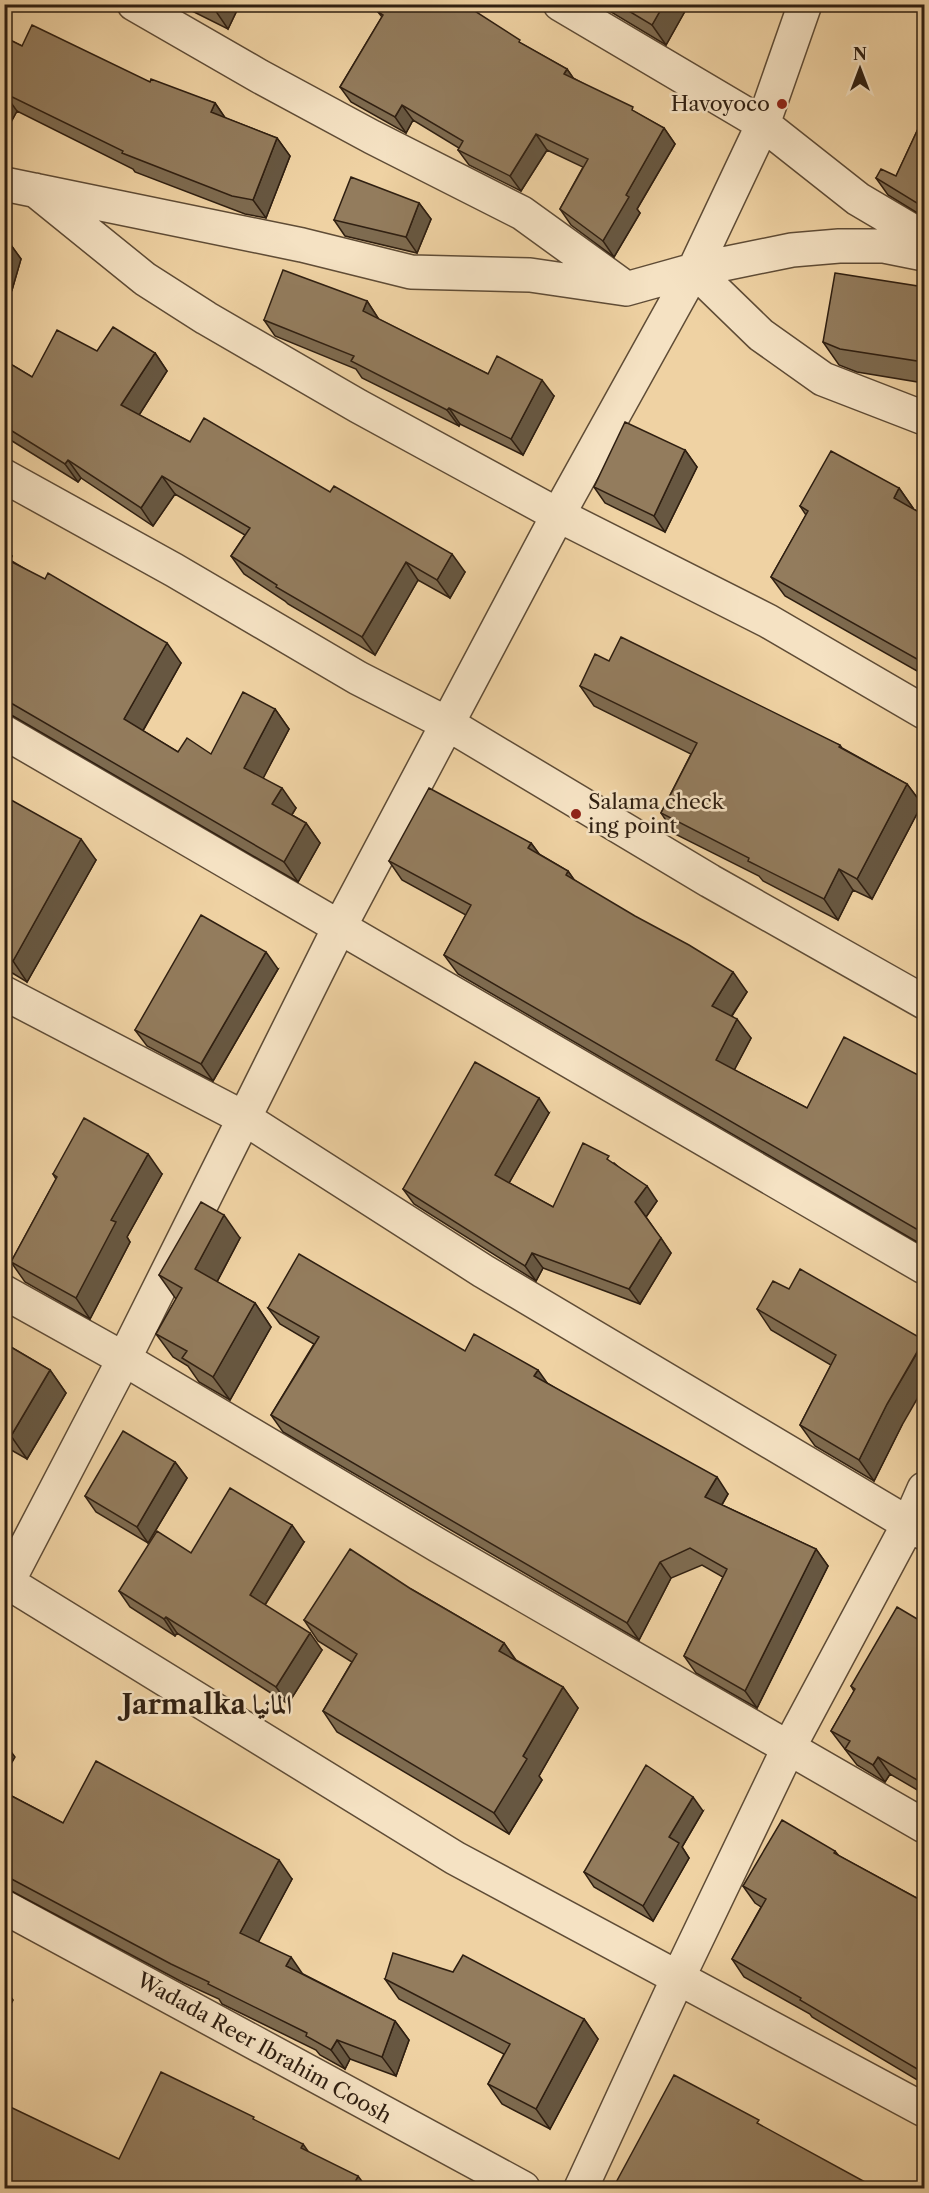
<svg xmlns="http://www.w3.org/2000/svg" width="929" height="2193" font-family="'Libre Caslon Text',Amiri,serif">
	<rect width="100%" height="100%" fill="#efd2a3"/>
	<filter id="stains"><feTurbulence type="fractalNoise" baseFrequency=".00333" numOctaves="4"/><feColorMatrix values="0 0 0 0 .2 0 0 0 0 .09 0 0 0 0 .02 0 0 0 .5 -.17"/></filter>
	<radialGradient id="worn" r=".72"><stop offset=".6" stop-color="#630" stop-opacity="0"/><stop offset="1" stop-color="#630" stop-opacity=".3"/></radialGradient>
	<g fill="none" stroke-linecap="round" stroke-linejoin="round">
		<g stroke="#5f4c36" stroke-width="36">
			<path id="minor" d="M 134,4 L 259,76 L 372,137 L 522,213 L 623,286
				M 560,4 L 763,124 L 858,199 L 924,238
				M 4,184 L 302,245 L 411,272 L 530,275 L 626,289 L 694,270 L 792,250 L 839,246 L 884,246 L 924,254
				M 35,190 L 145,279 L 206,318 L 358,406 L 558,515 L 768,621 L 924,712
				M 694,270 L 761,335 L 823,379 L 924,418
				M 4,476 L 174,570 L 358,678 L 448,724 L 710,881 L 924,1002
				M 4,732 L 924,1267
				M 4,993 L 244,1118 L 483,1271 L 924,1533
				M 4,1292 L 124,1359 L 439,1546 L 924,1826
				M 4,1580 L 455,1858 L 924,2110
				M 4,1589 L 124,1359 L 339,928 L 558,515 L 694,270 L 763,124 L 805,4
				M 4,1907 L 523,2188
				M 581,2188 L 678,1978 L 788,1749 L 909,1523 L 924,1489"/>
		</g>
		<use href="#minor" stroke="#f5e2c3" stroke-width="33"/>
	</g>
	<path fill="#7e6b50" stroke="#2f1f11" stroke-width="1.5" d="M 178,4 L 240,4 L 228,29 Z
		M 599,4 L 689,4 L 666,45 L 601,6 Z
		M 378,12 L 522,44 L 567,69 L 573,78 L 664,128 L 675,144 L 637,209 L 640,213 L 614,257 L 571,225 L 560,209 L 583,167 L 547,150 L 521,191 L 469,165 L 458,150 L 459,148 L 413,120 L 406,133 L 351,102 L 340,87 L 382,17 Z
		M 4,37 L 22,46 L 150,82 L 215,103 L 225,118 L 277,138 L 290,156 L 266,218 L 245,214 L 135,172 L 133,169 L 17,111 L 4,135 Z
		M 924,116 L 924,217 L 888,195 L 876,178 L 896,176 Z
		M 419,203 L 431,219 L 417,253 L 345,236 L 334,220 Z
		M 4,240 L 8,241 L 21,259 L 12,290 L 4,288 Z
		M 924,287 L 924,383 L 857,372 L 839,365 L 823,342 Z
		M 367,301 L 378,318 L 378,319 L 488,374 L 554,396 L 523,455 L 460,424 L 459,426 L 362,378 L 356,369 L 275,336 L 264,320 Z
		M 97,351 L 155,353 L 167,371 L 139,415 L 190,442 L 465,572 L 450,598 L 418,580 L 375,655 L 288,604 L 285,601 L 244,574 L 231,556 L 245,535 L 175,494 L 153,526 L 81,478 L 78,482 L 4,436 L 4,360 L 32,377 Z
		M 685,450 L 697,467 L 665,532 L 605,503 L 594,487 Z
		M 899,488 L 913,508 L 913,509 L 924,515 L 924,675 L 785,596 L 771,577 L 806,515 L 800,506 Z
		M 4,546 L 12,556 L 10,560 L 181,663 L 143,731 L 178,752 L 211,754 L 275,709 L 289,729 L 263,778 L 296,808 L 292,815 L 306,823 L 320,843 L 298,882 L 13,716 L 5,713 Z
		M 609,661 L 840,745 L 842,748 L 907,784 L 922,804 L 872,899 L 853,890 L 838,920 L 763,881 L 759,876 L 675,834 L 661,813 L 691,754 L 594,706 L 580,686 Z
		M 4,796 L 96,860 L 27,982 L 4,968 Z
		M 531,843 L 539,854 L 568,871 L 574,880 L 747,992 L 732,1016 L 751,1038 L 734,1070 L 807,1108 L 924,1078 L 924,1246 L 458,974 L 444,955 L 466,915 L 402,880 L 389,861 Z
		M 278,969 L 213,1081 L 147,1046 L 135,1030 Z
		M 549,1113 L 509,1183 L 553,1207 L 614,1163 L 657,1201 L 646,1217 L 671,1253 L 640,1304 L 543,1268 L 536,1281 L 414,1204 L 403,1189 Z
		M 53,1174 L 162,1174 L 127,1237 L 130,1242 L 90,1319 L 25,1282 L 11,1262 L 56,1179 Z
		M 240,1238 L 217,1282 L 255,1303 L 271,1327 L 230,1400 L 199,1382 L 188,1366 L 173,1357 L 156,1334 L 176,1299 L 159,1275 Z
		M 789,1289 L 902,1425 L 874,1481 L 815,1446 L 800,1425 L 831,1365 L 771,1330 L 757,1309 Z
		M 268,1308 L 465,1351 L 547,1383 L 728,1494 L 722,1505 L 816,1549 L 828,1566 L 757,1708 L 696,1673 L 684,1656 L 723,1577 L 702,1565 L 671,1578 L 639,1640 L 283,1432 L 271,1415 L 314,1344 L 280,1324 Z
		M 4,1343 L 50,1370 L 66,1393 L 27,1459 L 4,1446 Z
		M 175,1462 L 187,1478 L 148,1543 L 96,1512 L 85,1496 Z
		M 304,1542 L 265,1605 L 322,1650 L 288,1704 L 177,1633 L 175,1636 L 130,1607 L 119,1591 L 191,1553 Z
		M 411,1589 L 504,1643 L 516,1660 L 563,1687 L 578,1708 L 539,1776 L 542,1780 L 509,1834 L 337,1732 L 323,1711 L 352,1662 L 318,1641 L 304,1620 Z
		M 924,1623 L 924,1794 L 890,1774 L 885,1782 L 857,1765 L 831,1731 L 854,1691 L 851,1686 Z
		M 4,1792 L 63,1823 L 292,1879 L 258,1942 L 303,1974 L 395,2021 L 409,2040 L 396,2076 L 350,2059 L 345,2069 L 320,2055 L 316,2050 L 222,2004 L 219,1999 L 184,1983 L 4,1887 Z
		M 703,1811 L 682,1847 L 689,1858 L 653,1921 L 594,1887 L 584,1872 Z
		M 835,1851 L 839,1856 L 924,1902 L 924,2084 L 812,2017 L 810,2014 L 744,1977 L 732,1959 L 761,1907 L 755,1903 L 743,1886 Z
		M 385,1979 L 584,2019 L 598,2039 L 550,2129 L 502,2104 L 488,2084 L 504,2054 L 399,1999 Z"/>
	<path fill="#675741" stroke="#2f1f11" stroke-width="1.5" d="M 217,4 L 240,4 L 228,29 L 215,10 Z
		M 664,4 L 689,4 L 666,45 L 652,25 Z
		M 567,69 L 578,85 L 564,74 Z
		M 4,93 L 17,111 L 4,135 Z
		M 215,103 L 228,122 L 211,112 Z
		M 402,105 L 413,120 L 406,133 L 395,117 Z
		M 664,128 L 675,144 L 637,209 L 640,213 L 614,257 L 603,241 L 626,195 Z
		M 536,134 L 547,150 L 521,191 L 510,176 Z
		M 277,138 L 290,156 L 266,218 L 253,200 Z
		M 419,203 L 431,219 L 417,253 L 406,237 Z
		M 8,241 L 21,259 L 12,290 L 4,279 L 4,254 Z
		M 367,301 L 378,318 L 375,328 L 363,311 Z
		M 155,353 L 167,371 L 134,423 L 121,405 Z
		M 542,380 L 554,396 L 523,455 L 511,439 Z
		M 449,408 L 460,424 L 459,426 L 447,410 Z
		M 685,450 L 697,467 L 665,532 L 654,516 Z
		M 68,460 L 81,478 L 78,482 L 65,464 Z
		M 162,476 L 175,494 L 153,526 L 141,508 Z
		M 899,488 L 913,508 L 907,518 L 894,498 Z
		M 4,546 L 12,556 L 6,571 L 4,569 Z
		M 452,554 L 465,572 L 450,598 L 437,580 Z
		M 406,562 L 418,580 L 375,655 L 362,637 Z
		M 167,643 L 181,663 L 138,739 L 124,719 Z
		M 275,709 L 289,729 L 258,788 L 244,768 Z
		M 907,784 L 922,804 L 872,899 L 857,879 Z
		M 282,788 L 296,808 L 286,824 L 272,804 Z
		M 306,823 L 320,843 L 298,882 L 284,862 Z
		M 81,839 L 96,860 L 27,982 L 13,961 Z
		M 531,843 L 545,862 L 528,848 Z
		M 839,869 L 853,890 L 838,920 L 824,899 Z
		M 568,871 L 582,891 L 566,875 Z
		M 266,952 L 278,969 L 213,1081 L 201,1064 Z
		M 733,972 L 747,992 L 725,1026 L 712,1006 Z
		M 737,1019 L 751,1038 L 729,1080 L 716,1060 Z
		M 539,1098 L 549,1113 L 505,1190 L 495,1175 Z
		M 148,1154 L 162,1174 L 127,1237 L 130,1242 L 90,1319 L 76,1298 L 111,1220 Z
		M 647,1186 L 657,1201 L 646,1217 L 635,1202 Z
		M 224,1215 L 240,1238 L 211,1293 L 195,1269 Z
		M 661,1238 L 671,1253 L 640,1304 L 629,1289 Z
		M 532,1253 L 543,1268 L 536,1281 L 525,1266 Z
		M 255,1303 L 271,1327 L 230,1400 L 213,1377 Z
		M 924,1341 L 924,1387 L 902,1425 L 874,1481 L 859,1460 L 887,1404 Z
		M 50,1370 L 66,1393 L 27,1459 L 11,1436 Z
		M 538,1370 L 550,1387 L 534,1376 Z
		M 175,1462 L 187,1478 L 148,1543 L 137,1527 Z
		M 717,1477 L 728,1494 L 717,1513 L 705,1497 Z
		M 292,1525 L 304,1542 L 261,1611 L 250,1595 Z
		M 816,1549 L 828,1566 L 757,1708 L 745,1691 Z
		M 660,1562 L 671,1578 L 639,1640 L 627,1623 Z
		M 166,1617 L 177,1633 L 175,1636 L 164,1619 Z
		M 310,1633 L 322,1650 L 288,1704 L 276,1687 Z
		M 504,1643 L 518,1664 L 499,1651 Z
		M 563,1687 L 578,1708 L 539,1776 L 542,1780 L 509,1834 L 494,1813 L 523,1756 Z
		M 4,1742 L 15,1757 L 4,1776 Z
		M 878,1757 L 890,1774 L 885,1782 L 873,1765 Z
		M 693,1797 L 703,1811 L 682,1847 L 689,1858 L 653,1921 L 643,1906 L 669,1837 Z
		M 279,1860 L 292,1879 L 253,1952 L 240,1933 Z
		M 291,1957 L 304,1976 L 286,1966 Z
		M 4,1987 L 13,2000 L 4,2018 Z
		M 584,2019 L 598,2039 L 550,2129 L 536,2109 Z
		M 395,2021 L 409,2040 L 396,2076 L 382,2057 Z
		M 337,2040 L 350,2059 L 345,2069 L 331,2050 Z
		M 303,2144 L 319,2167 L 301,2148 Z
		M 358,2176 L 367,2188 L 352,2188 Z"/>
	<path fill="#937c5d" stroke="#2f1f11" stroke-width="1.5" d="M 204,4 L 217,4 L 215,10 Z
		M 383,4 L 464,4 L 520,40 L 519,42 L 567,69 L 564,74 L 633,107 L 632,110 L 664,128 L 626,195 L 629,197 L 603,241 L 560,209 L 588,159 L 536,134 L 510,176 L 458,150 L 463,141 L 402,105 L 395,117 L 340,87 L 383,15 L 378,12 Z
		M 617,4 L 664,4 L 652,25 Z
		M 32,25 L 150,82 L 151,79 L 215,103 L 211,112 L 277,138 L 253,200 L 232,196 L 122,153 L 123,151 L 4,93 L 4,37 L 22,46 Z
		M 924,116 L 924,208 L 922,206 L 876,178 L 881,169 L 896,176 Z
		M 351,177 L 419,203 L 406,237 L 334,220 Z
		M 4,240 L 8,241 L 4,254 Z
		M 283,270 L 367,301 L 363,311 L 488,374 L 497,356 L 542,380 L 511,439 L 449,408 L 447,410 L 351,361 L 354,356 L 264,320 Z
		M 835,273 L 924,287 L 924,362 L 840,349 L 823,342 Z
		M 113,327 L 155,353 L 121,405 L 190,442 L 204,418 L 330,492 L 334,486 L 452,554 L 437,580 L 406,562 L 362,637 L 276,587 L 277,585 L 231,556 L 250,528 L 162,476 L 141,508 L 68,460 L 65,464 L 4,426 L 4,360 L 32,377 L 57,330 L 97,351 Z
		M 625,422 L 685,450 L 654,516 L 594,487 Z
		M 831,451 L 899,488 L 894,498 L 924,515 L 924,663 L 771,577 L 808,511 L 800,506 Z
		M 4,558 L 45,579 L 48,573 L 167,643 L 124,719 L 178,752 L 187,738 L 211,754 L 243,692 L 275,709 L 244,768 L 282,788 L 272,804 L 306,823 L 284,862 L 4,699 Z
		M 621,637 L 840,745 L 839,747 L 907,784 L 857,879 L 839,869 L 824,899 L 748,861 L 749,858 L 661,813 L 697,743 L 580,686 L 595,654 L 609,661 Z
		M 429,788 L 531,843 L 528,848 L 568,871 L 566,875 L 635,916 L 689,945 L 733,972 L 712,1006 L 737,1019 L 716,1060 L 807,1108 L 844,1037 L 924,1078 L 924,1238 L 920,1231 L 444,955 L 471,905 L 389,861 Z
		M 4,796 L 81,839 L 13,961 L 4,956 Z
		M 201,915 L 266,952 L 201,1064 L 135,1030 Z
		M 475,1062 L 539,1098 L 495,1175 L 553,1207 L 583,1143 L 609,1156 L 607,1159 L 647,1186 L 635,1202 L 661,1238 L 629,1289 L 532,1253 L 525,1266 L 403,1189 Z
		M 84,1118 L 148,1154 L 111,1220 L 116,1222 L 76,1298 L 11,1262 L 57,1177 L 53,1174 Z
		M 201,1202 L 224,1215 L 195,1269 L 255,1303 L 213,1377 L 182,1358 L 187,1351 L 156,1334 L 182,1288 L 159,1275 Z
		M 299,1254 L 465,1351 L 474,1334 L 538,1370 L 534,1376 L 717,1477 L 705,1497 L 816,1549 L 745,1691 L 684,1656 L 727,1569 L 690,1548 L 660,1562 L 627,1623 L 271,1415 L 319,1337 L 268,1308 Z
		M 800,1269 L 924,1340 L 887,1404 L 859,1460 L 800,1425 L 836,1355 L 757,1309 L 773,1281 L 789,1289 Z
		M 4,1343 L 50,1370 L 11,1436 L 4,1432 Z
		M 123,1431 L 175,1462 L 137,1527 L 85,1496 Z
		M 230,1488 L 292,1525 L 250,1595 L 310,1633 L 276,1687 L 166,1617 L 164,1619 L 119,1591 L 157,1531 L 191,1553 Z
		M 350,1549 L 411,1589 L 504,1643 L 499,1651 L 563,1687 L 523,1756 L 527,1759 L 494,1813 L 323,1711 L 357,1654 L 304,1620 Z
		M 897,1607 L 924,1623 L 924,1784 L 878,1757 L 873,1765 L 845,1749 L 850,1741 L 831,1731 L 855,1689 L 851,1686 Z
		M 96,1761 L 279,1860 L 240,1933 L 291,1957 L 286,1966 L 395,2021 L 382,2057 L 337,2040 L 331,2050 L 306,2036 L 307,2033 L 208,1984 L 209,1982 L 171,1964 L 4,1875 L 4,1792 L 63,1823 Z
		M 646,1765 L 693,1797 L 669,1837 L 679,1843 L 643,1906 L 584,1872 Z
		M 782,1820 L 835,1851 L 834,1853 L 924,1902 L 924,2073 L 800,2000 L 801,1998 L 732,1959 L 766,1899 L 743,1886 Z
		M 393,1953 L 453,1972 L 463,1955 L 584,2019 L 536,2109 L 488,2084 L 510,2044 L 385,1979 Z
		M 161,2072 L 254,2117 L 253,2119 L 303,2144 L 301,2148 L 358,2176 L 352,2188 L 4,2188 L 4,2104 L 119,2159 Z
		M 674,2075 L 759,2120 L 757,2123 L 876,2188 L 613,2188 Z"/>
	<g fill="#8f2418" stroke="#f5e2c3" stroke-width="2">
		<circle cx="782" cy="104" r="6"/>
		<circle cx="576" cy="814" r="6"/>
	</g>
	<g text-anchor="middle" stroke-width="5" stroke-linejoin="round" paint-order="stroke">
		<g font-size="21" fill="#2f1f11" stroke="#f5e2c3" text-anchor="end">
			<text x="770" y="111">Havoyoco</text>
			<text x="588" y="809" text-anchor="start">Salama check<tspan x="588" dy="24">ing point</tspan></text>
		</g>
		<g font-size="21" fill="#2f1f11" stroke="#f5e2c3">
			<text transform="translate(264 2048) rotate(29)" y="7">Wadada Reer Ibrahim Coosh</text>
		</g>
		<g font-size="27" font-weight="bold" fill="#2f1f11" stroke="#f5e2c3">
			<text x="207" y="1714">Jarmalka المانيا</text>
		</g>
	</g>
	<rect width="929" height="2193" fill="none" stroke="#efd2a3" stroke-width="24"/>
	<rect x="6" y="6" width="917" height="2181" fill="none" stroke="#2f1f11" stroke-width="3"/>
	<rect x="12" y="12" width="905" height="2169" fill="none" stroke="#2f1f11" stroke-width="1.5"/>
	<g transform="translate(860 69)" stroke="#f5e2c3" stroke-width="4.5" paint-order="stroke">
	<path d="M0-4.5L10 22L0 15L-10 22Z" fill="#2f1f11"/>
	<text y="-9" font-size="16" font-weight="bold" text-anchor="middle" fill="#2f1f11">N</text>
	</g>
	<rect width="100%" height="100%" filter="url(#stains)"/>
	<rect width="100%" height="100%" fill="url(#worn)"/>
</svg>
